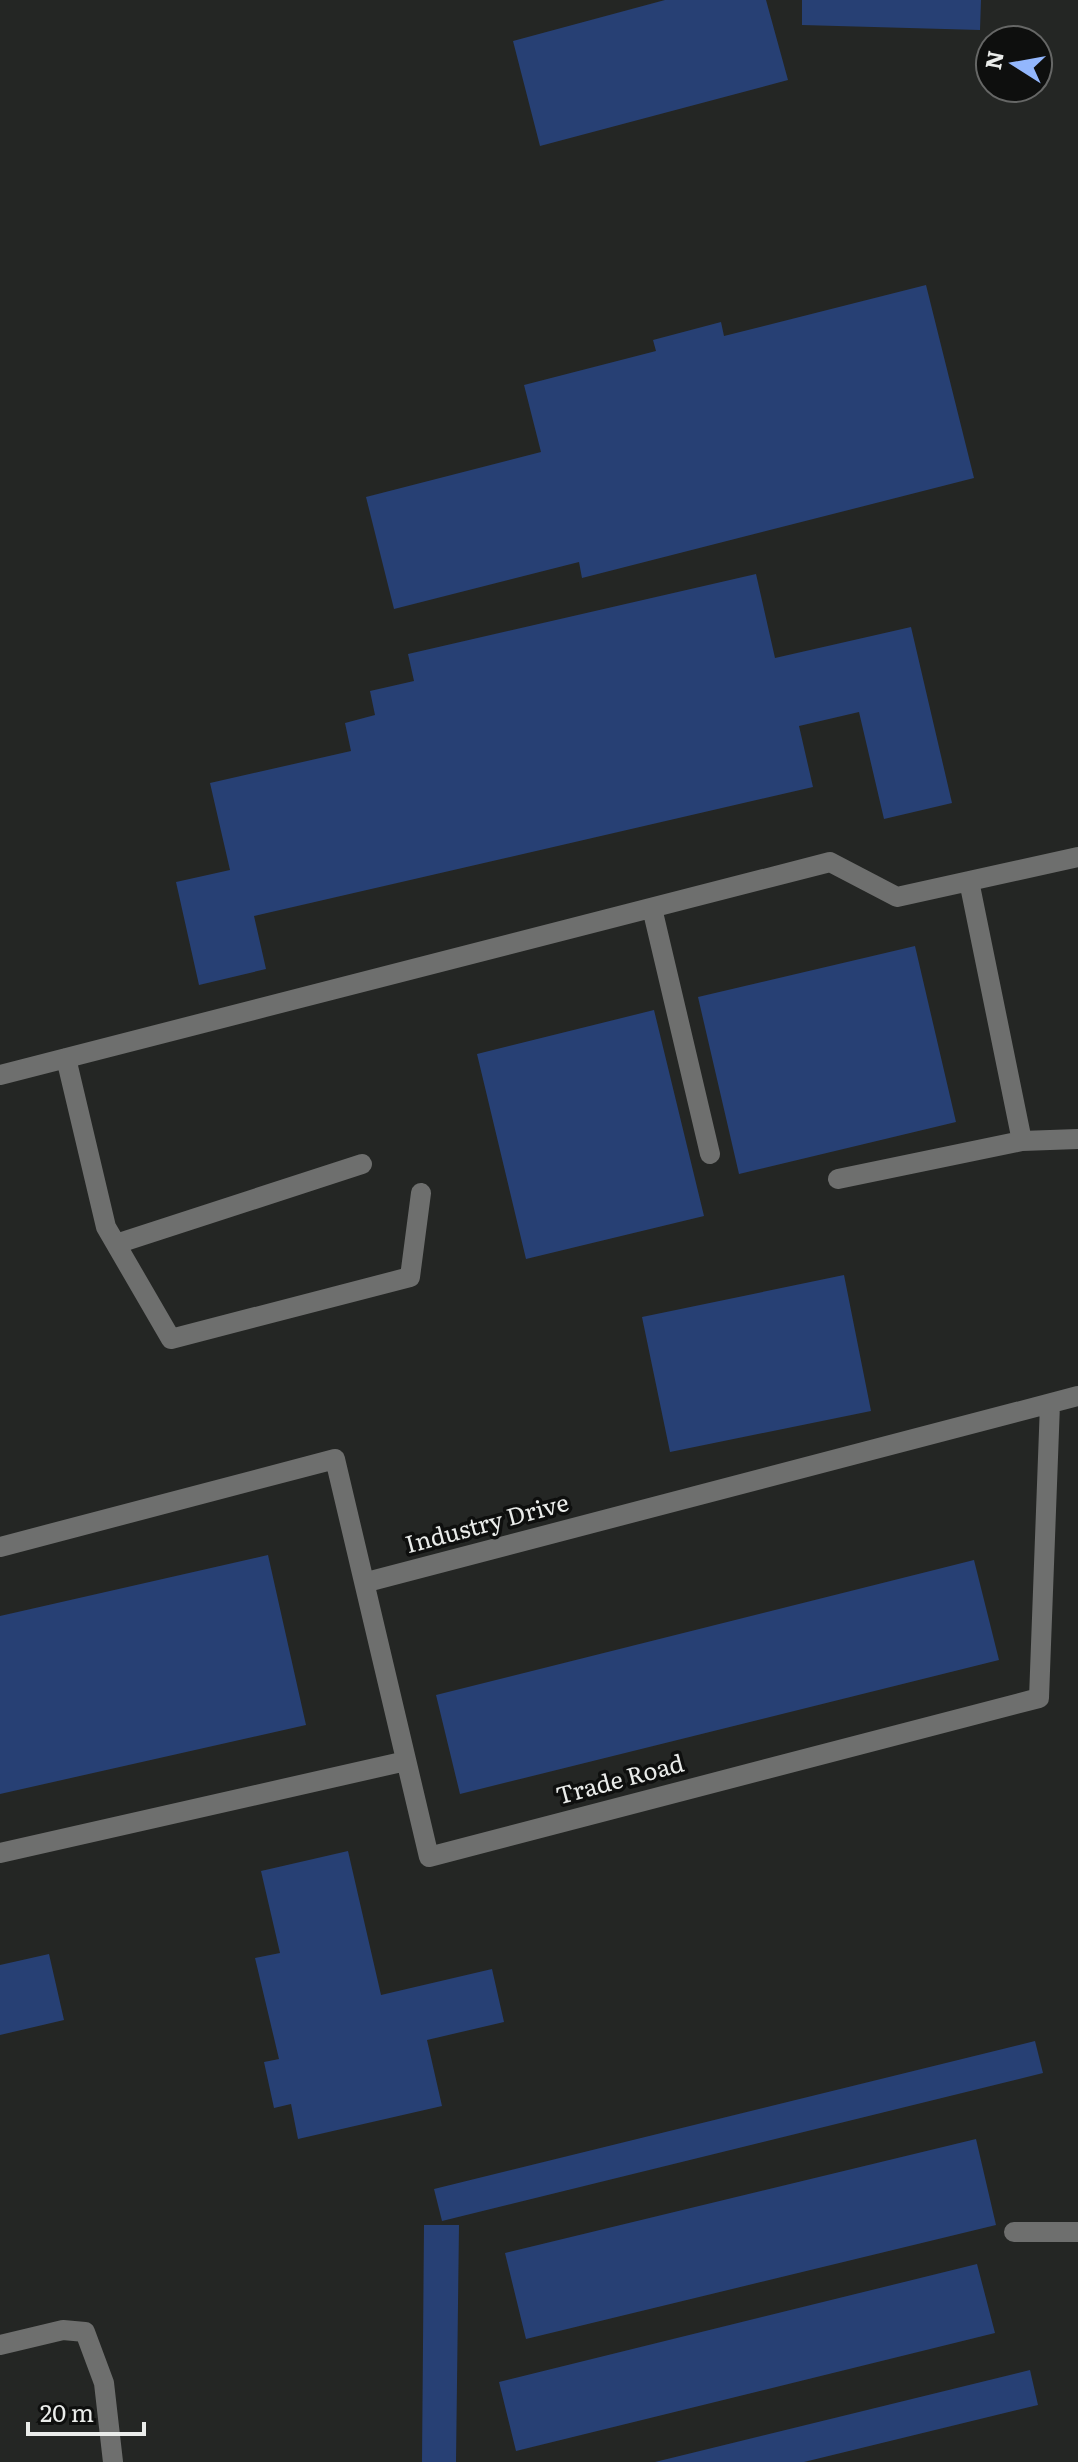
<svg xmlns="http://www.w3.org/2000/svg" width="1078" height="2462" font-family="Literata,serif">
	<rect width="100%" height="100%" fill="#242624"/>
	<path fill="#274074" d="M 665,0 L 766,0 L 788,80 L 540,146 L 513,41 Z
		M 802,0 L 981,0 L 980,30 L 802,25 Z
		M 926,285 L 974,478 L 582,578 L 579,562 L 394,609 L 366,497 L 541,452 L 524,385 L 656,351 L 653,340 L 721,322 L 724,336 Z
		M 756,574 L 775,658 L 911,627 L 952,803 L 884,819 L 859,712 L 799,726 L 813,787 L 254,916 L 266,969 L 199,985 L 176,882 L 230,870 L 210,783 L 351,751 L 345,723 L 375,715 L 370,691 L 414,681 L 408,654 Z
		M 915,946 L 956,1122 L 739,1174 L 698,997 Z
		M 654,1010 L 704,1216 L 526,1259 L 477,1054 Z
		M 844,1275 L 871,1411 L 670,1452 L 642,1317 Z
		M 268,1555 L 306,1725 L 0,1794 L 0,1616 Z
		M 974,1560 L 999,1660 L 460,1794 L 436,1695 Z
		M 348,1851 L 381,1995 L 492,1969 L 504,2022 L 427,2040 L 442,2106 L 298,2139 L 291,2104 L 274,2108 L 264,2062 L 279,2059 L 255,1958 L 280,1953 L 261,1871 Z
		M 49,1954 L 64,2020 L 0,2035 L 0,1965 Z
		M 1035,2041 L 1043,2073 L 442,2221 L 434,2189 Z
		M 976,2139 L 996,2225 L 526,2339 L 505,2253 Z
		M 424,2225 L 459,2225 L 456,2462 L 422,2462 Z
		M 977,2264 L 995,2333 L 516,2451 L 499,2382 Z
		M 1030,2370 L 1038,2405 L 804,2462 L 655,2462 Z"/>
	<g fill="none" stroke-linecap="round" stroke-linejoin="round">
		<path stroke="#6e6f6e" stroke-width="20" d="M 969,881 L 1022,1141 L 1078,1139
			M 652,908 L 710,1154
			M 66,1058 L 106,1227 L 171,1339 L 410,1277 L 421,1193
			M 0,1075 L 830,862 L 897,897 L 1078,857
			M 838,1179 L 1022,1141
			M 116,1244 L 362,1164
			M 0,1547 L 335,1459 L 429,1857 L 1039,1698 L 1050,1404
			M 367,1582 L 1078,1396
			M 0,1853 L 406,1761
			M 1014,2232 L 1078,2232
			M 0,2345 L 63,2330 L 85,2332 L 104,2383 L 113,2462"/>
	</g>
	<g text-anchor="middle" stroke-width="7" stroke-linejoin="round" paint-order="stroke">
		<g font-size="24" fill="#eaecea" stroke="#0e0f0e">
			<text transform="translate(487 1524) rotate(-15)" y="8">Industry Drive</text>
			<text transform="translate(620 1780) rotate(-15)" y="8">Trade Road</text>
		</g>
	</g>
	<g transform="translate(1014 64) rotate(281)"><circle r="38" fill="#0e0f0e" stroke="#666766" stroke-width="2"/>
	<path d="M0-6L14 30L0 20L-14 30Z" fill="#93b7fd"/>
	<text y="-12" font-size="22" font-weight="bold" text-anchor="middle" fill="#eaecea">N</text>
	</g>
	<path d="M28 2422v12h116v-12" fill="none" stroke="#eaecea" stroke-width="4"/>
	<text x="40" y="2422" font-size="24" fill="#eaecea" stroke="#0e0f0e" stroke-width="6" paint-order="stroke">20 m</text>
</svg>
